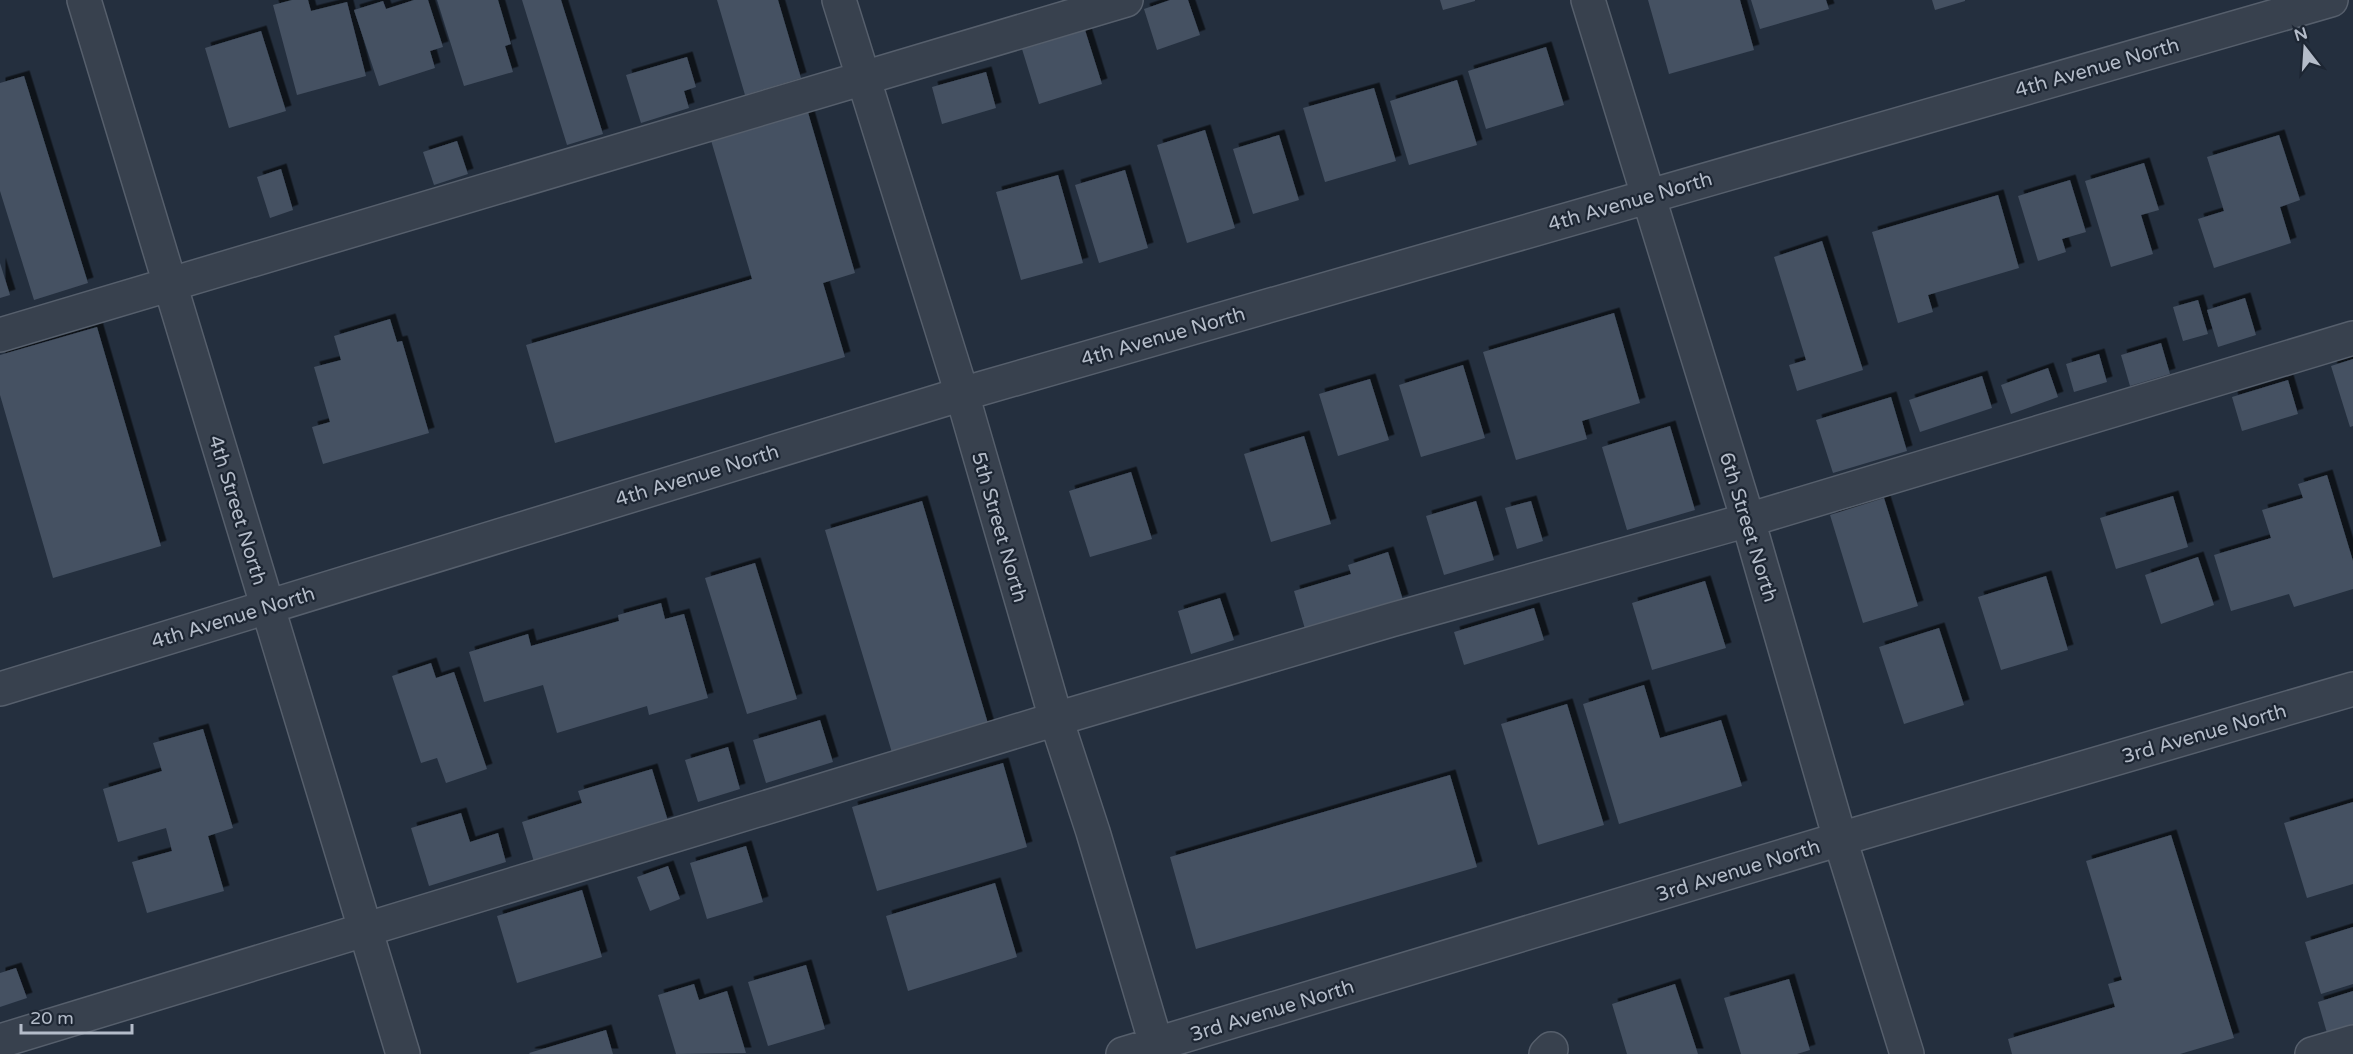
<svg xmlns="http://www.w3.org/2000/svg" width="2353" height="1054" font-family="'Varela Round',sans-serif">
	<defs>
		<filter id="shadow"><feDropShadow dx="5.5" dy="-5.5" stdDeviation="0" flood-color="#0009"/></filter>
	</defs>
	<rect width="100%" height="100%" fill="#242f3e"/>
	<path fill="#455162" filter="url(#shadow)" d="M 292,0 L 308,0 L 311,11 L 347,2 L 366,76 L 297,95 L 273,5 Z
		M 414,0 L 428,0 L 443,47 L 430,51 L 435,68 L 379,86 L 354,10 L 383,1 L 386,9 Z
		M 437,0 L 498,0 L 511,44 L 505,46 L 513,72 L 464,86 Z
		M 522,0 L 561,0 L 603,134 L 567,145 Z
		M 717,0 L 778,0 L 801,78 L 745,95 Z
		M 1170,0 L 1188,0 L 1200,35 L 1157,50 L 1144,9 Z
		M 1440,0 L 1475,0 L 1475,1 L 1443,10 Z
		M 1648,0 L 1740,0 L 1754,50 L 1669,74 Z
		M 1751,0 L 1826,0 L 1829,9 L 1760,29 Z
		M 1932,0 L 1965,0 L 1965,1 L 1935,10 Z
		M 1085,30 L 1102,84 L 1039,104 L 1022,49 Z
		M 261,31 L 286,111 L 229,128 L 205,48 Z
		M 1546,47 L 1564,105 L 1486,129 L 1468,71 Z
		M 687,57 L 696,87 L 684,91 L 689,108 L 641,123 L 626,75 Z
		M 986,72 L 996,108 L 942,124 L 932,87 Z
		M 24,76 L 88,283 L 34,300 L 0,191 L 0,83 Z
		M 1457,80 L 1477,145 L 1409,165 L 1390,101 Z
		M 1374,88 L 1396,161 L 1325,182 L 1303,108 Z
		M 807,109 L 855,273 L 823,283 L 845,357 L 555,443 L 526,345 L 752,279 L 710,137 Z
		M 1205,130 L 1235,228 L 1187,243 L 1157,145 Z
		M 1279,135 L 1299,200 L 1253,214 L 1233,149 Z
		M 2279,135 L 2300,200 L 2280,207 L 2291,243 L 2214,268 L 2198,219 L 2224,211 L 2207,157 Z
		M 457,141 L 468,174 L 434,185 L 423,152 Z
		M 2144,163 L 2159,210 L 2141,215 L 2153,254 L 2111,267 L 2085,181 Z
		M 281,169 L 293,210 L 270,218 L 257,177 Z
		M 1125,170 L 1148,248 L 1099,263 L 1075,185 Z
		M 1058,175 L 1083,263 L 1021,280 L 996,192 Z
		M 2070,180 L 2086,232 L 2062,239 L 2066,252 L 2038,261 L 2018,196 Z
		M 1998,195 L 2019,268 L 1928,295 L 1933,312 L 1898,323 L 1872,232 Z
		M 1822,241 L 1863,370 L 1797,391 L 1789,365 L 1806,360 L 1774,257 Z
		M 0,263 L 10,295 L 0,298 Z
		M 2245,298 L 2256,335 L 2218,347 L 2207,310 Z
		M 2198,300 L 2208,334 L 2183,341 L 2173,307 Z
		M 1614,313 L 1640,403 L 1582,421 L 1587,439 L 1516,460 L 1483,352 Z
		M 390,319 L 397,342 L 402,341 L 429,433 L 323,464 L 312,427 L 330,422 L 314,367 L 341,360 L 334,336 Z
		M 97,327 L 161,546 L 53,578 L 0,395 L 0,355 Z
		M 2161,343 L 2170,374 L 2130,386 L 2121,355 Z
		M 2099,354 L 2107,382 L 2074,392 L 2066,364 Z
		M 2353,359 L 2353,426 L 2350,427 L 2331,366 Z
		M 1463,365 L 1485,438 L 1421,457 L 1399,385 Z
		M 2048,368 L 2058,397 L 2011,414 L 2001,385 Z
		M 1982,376 L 1992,408 L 1920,432 L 1909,400 Z
		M 1370,379 L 1389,440 L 1338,456 L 1319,394 Z
		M 2288,380 L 2298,414 L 2242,431 L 2232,397 Z
		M 1891,397 L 1907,451 L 1833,473 L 1816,420 Z
		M 1670,426 L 1695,510 L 1627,530 L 1602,447 Z
		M 1304,436 L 1331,524 L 1271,542 L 1244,454 Z
		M 1131,472 L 1152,539 L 1090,557 L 1069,491 Z
		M 2327,475 L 2353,561 L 2353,589 L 2294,607 L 2289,594 L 2231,611 L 2214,555 L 2271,538 L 2262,510 L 2303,498 L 2298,484 Z
		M 2173,496 L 2188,547 L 2116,569 L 2100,518 Z
		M 1884,498 L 1918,606 L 1863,623 L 1830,515 Z
		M 922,501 L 989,727 L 893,756 L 825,530 Z
		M 1476,501 L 1494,560 L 1444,575 L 1426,516 Z
		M 1531,501 L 1543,541 L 1517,549 L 1505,508 Z
		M 1388,552 L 1403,600 L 1305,629 L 1294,591 L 1351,574 L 1348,565 Z
		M 2198,557 L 2214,605 L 2161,624 L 2145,575 Z
		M 755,563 L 797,699 L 747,714 L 705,578 Z
		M 2046,576 L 2068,650 L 2001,670 L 1978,597 Z
		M 1705,581 L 1726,648 L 1652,670 L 1632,603 Z
		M 1220,598 L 1234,640 L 1191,654 L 1178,611 Z
		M 661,603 L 665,619 L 684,614 L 708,698 L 649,715 L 647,706 L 557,733 L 543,685 L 484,702 L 469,652 L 528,634 L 531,646 L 619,621 L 618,615 Z
		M 1534,608 L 1544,640 L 1464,665 L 1454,632 Z
		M 1939,628 L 1964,705 L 1904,724 L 1879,647 Z
		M 431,663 L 436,678 L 454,672 L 487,769 L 446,783 L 437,758 L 421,763 L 392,676 Z
		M 1644,685 L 1660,738 L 1721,720 L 1742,786 L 1619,824 L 1583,704 Z
		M 1567,704 L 1604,825 L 1538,845 L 1501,724 Z
		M 820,720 L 833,762 L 766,783 L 753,740 Z
		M 203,729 L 233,828 L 208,836 L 224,891 L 147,913 L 132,862 L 172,851 L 166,828 L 118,842 L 103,789 L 162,771 L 153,743 Z
		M 728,747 L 740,789 L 698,802 L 685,760 Z
		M 1003,763 L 1027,847 L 877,891 L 852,807 Z
		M 652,769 L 668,821 L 534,862 L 522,822 L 582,803 L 578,791 Z
		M 1450,775 L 1477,867 L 1196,949 L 1170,857 Z
		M 2353,802 L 2353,884 L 2307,898 L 2284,823 Z
		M 461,813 L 470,842 L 498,833 L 506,862 L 429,886 L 411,828 Z
		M 2171,835 L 2234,1038 L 2180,1054 L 2012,1054 L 2008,1039 L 2115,1007 L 2108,984 L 2122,980 L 2086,861 Z
		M 746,846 L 763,902 L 707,919 L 690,863 Z
		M 668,866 L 680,899 L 650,911 L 637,877 Z
		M 995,883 L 1017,957 L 908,991 L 886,916 Z
		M 582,890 L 602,957 L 517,983 L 497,916 Z
		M 2353,927 L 2353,984 L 2321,994 L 2305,942 Z
		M 806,965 L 825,1029 L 768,1046 L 748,982 Z
		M 16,968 L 27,998 L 0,1007 L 0,973 Z
		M 1789,979 L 1810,1050 L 1797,1054 L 1741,1054 L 1724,998 Z
		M 694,984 L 699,1000 L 727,991 L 746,1053 L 676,1054 L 658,995 Z
		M 1675,984 L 1698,1054 L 1627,1054 L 1612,1004 Z
		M 2353,991 L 2353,1025 L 2327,1033 L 2318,1002 Z
		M 606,1030 L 613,1054 L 530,1054 L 529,1053 Z"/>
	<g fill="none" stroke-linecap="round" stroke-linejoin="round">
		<g stroke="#565f6c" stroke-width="36">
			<path id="minor" d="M 84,0 L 403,1054
				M 839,0 L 962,394 L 1056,719 L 1093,832 L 1159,1054
				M 1588,0 L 1748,520 L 1840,839 L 1907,1054
				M 0,335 L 1126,0
				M 0,689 L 962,394 L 2331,0
				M 0,1041 L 1056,719 L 1391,620 L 1748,520 L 2353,338
				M 1123,1054 L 1840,839 L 2353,689
				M 1546,1054 L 1551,1049
				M 2312,1054 L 2353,1042"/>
		</g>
		<use href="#minor" stroke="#38414e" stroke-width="33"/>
	</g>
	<g text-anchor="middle" stroke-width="4.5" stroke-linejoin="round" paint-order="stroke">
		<g font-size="20" fill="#b4bcc9" stroke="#1d2633">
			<text transform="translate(2097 67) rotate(-16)" y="7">4th Avenue North</text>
			<text transform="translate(1630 201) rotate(-16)" y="7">4th Avenue North</text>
			<text transform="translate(1163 336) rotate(-16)" y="7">4th Avenue North</text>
			<text transform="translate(697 475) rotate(-17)" y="7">4th Avenue North</text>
			<text transform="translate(238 510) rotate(73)" y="7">4th Street North</text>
			<text transform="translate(1000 527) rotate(74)" y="7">5th Street North</text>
			<text transform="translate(1749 527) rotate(73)" y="7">6th Street North</text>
			<text transform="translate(233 617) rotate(-17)" y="7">4th Avenue North</text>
			<text transform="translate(2204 733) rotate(-16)" y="7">3rd Avenue North</text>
			<text transform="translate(1738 870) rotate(-17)" y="7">3rd Avenue North</text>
			<text transform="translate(1272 1010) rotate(-17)" y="7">3rd Avenue North</text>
		</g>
	</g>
	<g transform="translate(2305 48) rotate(343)" stroke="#1d2633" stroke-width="4.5" paint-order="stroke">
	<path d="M0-4.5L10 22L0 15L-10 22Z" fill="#b4bcc9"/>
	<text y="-9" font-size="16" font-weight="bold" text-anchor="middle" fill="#b4bcc9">N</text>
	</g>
	<path d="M21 1024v9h111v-9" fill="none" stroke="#b4bcc9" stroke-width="3"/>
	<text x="30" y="1024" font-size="18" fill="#b4bcc9" stroke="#1d2633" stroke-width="4.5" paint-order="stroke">20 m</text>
</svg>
